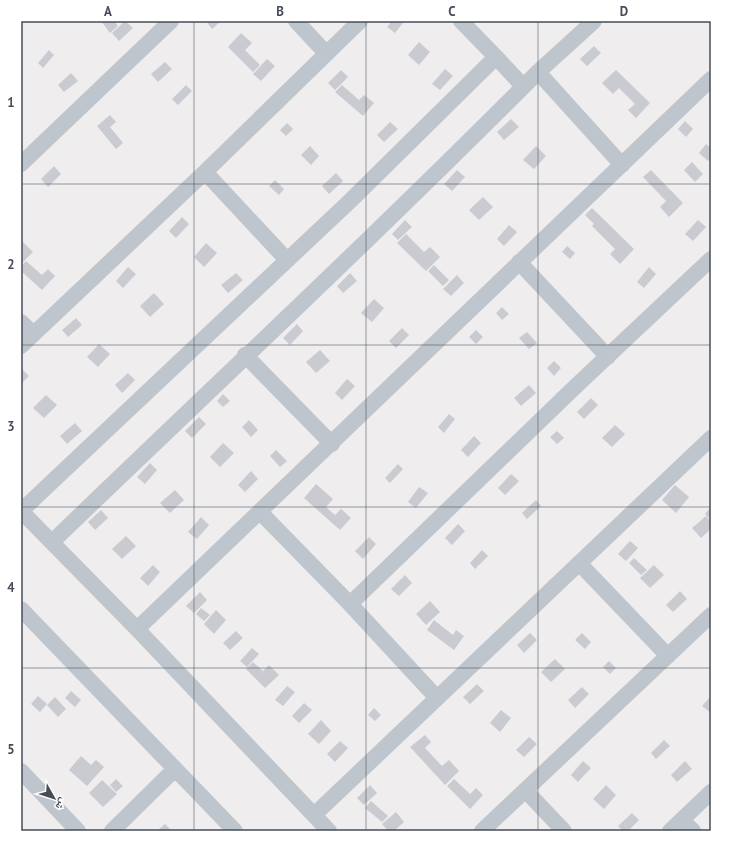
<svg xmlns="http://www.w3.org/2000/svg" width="732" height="852" font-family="'PT Sans','Noto Naskh Arabic',sans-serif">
	<rect width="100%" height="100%" fill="#efeded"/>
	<path fill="#cacbd1" d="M 101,21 L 114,21 L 118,26 L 110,33 Z
		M 125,21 L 133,28 L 119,41 L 112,33 Z
		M 206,21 L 221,21 L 212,29 Z
		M 392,21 L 400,21 L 403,23 L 395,33 L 387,27 Z
		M 241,33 L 252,43 L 245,50 L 260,65 L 253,72 L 228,47 Z
		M 419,42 L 430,52 L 419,65 L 408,55 Z
		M 594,46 L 601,53 L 587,66 L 580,59 Z
		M 49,50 L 54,55 L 43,68 L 38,63 Z
		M 267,59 L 275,66 L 261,81 L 253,74 Z
		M 165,62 L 172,69 L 158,82 L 151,74 Z
		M 445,69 L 453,76 L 440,90 L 432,84 Z
		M 341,70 L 348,77 L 335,90 L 328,83 Z
		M 616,70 L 650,103 L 636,118 L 628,110 L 635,104 L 619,88 L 613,94 L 602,83 Z
		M 71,73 L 78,81 L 64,92 L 58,85 Z
		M 186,85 L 192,91 L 178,105 L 172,99 Z
		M 342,85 L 359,100 L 364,95 L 374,103 L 363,116 L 335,92 Z
		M 110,115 L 116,122 L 110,127 L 123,143 L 116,149 L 97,126 Z
		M 511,119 L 519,127 L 504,140 L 497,132 Z
		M 685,121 L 693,129 L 686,137 L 678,129 Z
		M 390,122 L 398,129 L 384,142 L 377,135 Z
		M 287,123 L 293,129 L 286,136 L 280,130 Z
		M 706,144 L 711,148 L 711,158 L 708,161 L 699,153 Z
		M 310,146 L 319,156 L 311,165 L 301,155 Z
		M 536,146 L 546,156 L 534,169 L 523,160 Z
		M 692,162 L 703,174 L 695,182 L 684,170 Z
		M 54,166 L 61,174 L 48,187 L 41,179 Z
		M 457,170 L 465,177 L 452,191 L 444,184 Z
		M 651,170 L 683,203 L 669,217 L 660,207 L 666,201 L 643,177 Z
		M 336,173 L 343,181 L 329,194 L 322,186 Z
		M 275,180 L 284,189 L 279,195 L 269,186 Z
		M 483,197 L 493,207 L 479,220 L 469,210 Z
		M 592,208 L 634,249 L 620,264 L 610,254 L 615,249 L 592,226 L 594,224 L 585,215 Z
		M 182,217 L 189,224 L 176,238 L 169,231 Z
		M 405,220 L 412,227 L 398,240 L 392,234 Z
		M 698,220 L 706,227 L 693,241 L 685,234 Z
		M 509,225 L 517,232 L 504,246 L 497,239 Z
		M 406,234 L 424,252 L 430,247 L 440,257 L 426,271 L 397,243 Z
		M 23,242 L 33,252 L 21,264 L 21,244 Z
		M 206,243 L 217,253 L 204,267 L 194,257 Z
		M 567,246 L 575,253 L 570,259 L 562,252 Z
		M 26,261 L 42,275 L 48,269 L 55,276 L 42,290 L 21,271 L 21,266 Z
		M 434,265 L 449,280 L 443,286 L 428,271 Z
		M 128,267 L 136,274 L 123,288 L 116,281 Z
		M 649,267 L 656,274 L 644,288 L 637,282 Z
		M 236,273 L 243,280 L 228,293 L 221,285 Z
		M 350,273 L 357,281 L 343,293 L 337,286 Z
		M 457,275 L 464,283 L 451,296 L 443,289 Z
		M 154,293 L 164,304 L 150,317 L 140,306 Z
		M 374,299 L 384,308 L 372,322 L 361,313 Z
		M 502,307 L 509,314 L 502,320 L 496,313 Z
		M 76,318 L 82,325 L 68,337 L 62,330 Z
		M 297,324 L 303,331 L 290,345 L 283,338 Z
		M 402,328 L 409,335 L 396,348 L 389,341 Z
		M 476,330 L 483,337 L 476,344 L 469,337 Z
		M 527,332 L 537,343 L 529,349 L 519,338 Z
		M 99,344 L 110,354 L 98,367 L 87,357 Z
		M 320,350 L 330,361 L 316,373 L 306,362 Z
		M 554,361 L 561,368 L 554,376 L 547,368 Z
		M 21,368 L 29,376 L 21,384 Z
		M 128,373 L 135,380 L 122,393 L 115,385 Z
		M 347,379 L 355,386 L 342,400 L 335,393 Z
		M 529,385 L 536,393 L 521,406 L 514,398 Z
		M 223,394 L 230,401 L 223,407 L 217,401 Z
		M 46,395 L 57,405 L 44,418 L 33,408 Z
		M 591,398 L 598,405 L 584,419 L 577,412 Z
		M 449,414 L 455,419 L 444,433 L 438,427 Z
		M 199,417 L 206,424 L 192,438 L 185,431 Z
		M 249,420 L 258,430 L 251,437 L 242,427 Z
		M 75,423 L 82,431 L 67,444 L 60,436 Z
		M 615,425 L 625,434 L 612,447 L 602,438 Z
		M 557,431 L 564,438 L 557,444 L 550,437 Z
		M 474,436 L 481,443 L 468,457 L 461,450 Z
		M 223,443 L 234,453 L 220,467 L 210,457 Z
		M 276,450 L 287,461 L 280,467 L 270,456 Z
		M 150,463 L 157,470 L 145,484 L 137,477 Z
		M 398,464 L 403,469 L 390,483 L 385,478 Z
		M 251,471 L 258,479 L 245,492 L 238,485 Z
		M 511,474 L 519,481 L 505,495 L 498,488 Z
		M 316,484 L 333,499 L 326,507 L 335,515 L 341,509 L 351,518 L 340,530 L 304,498 Z
		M 675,485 L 689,497 L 676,513 L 662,500 Z
		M 419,487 L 428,493 L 416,508 L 408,502 Z
		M 175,490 L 184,500 L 170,513 L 160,503 Z
		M 536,500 L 541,506 L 527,519 L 522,513 Z
		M 711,507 L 711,520 L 705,514 Z
		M 101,510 L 108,518 L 95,530 L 88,522 Z
		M 706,516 L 711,522 L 711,529 L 701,538 L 692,528 Z
		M 201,517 L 209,525 L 197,539 L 188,532 Z
		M 458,524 L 465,531 L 452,545 L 445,538 Z
		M 126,536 L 136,546 L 122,559 L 112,549 Z
		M 369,537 L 376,544 L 363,559 L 355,551 Z
		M 630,541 L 638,548 L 626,561 L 618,554 Z
		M 482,550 L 488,556 L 475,569 L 470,563 Z
		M 634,558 L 647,570 L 641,575 L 629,563 Z
		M 153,565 L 160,572 L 148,586 L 140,578 Z
		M 654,565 L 664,575 L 650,588 L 640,578 Z
		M 405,575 L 412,583 L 399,596 L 391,589 Z
		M 680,591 L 687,599 L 673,612 L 666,605 Z
		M 200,592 L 207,600 L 194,613 L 186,606 Z
		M 430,601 L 440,612 L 426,625 L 416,614 Z
		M 201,608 L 210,615 L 204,621 L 196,614 Z
		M 216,610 L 226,620 L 214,634 L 204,624 Z
		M 434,620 L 453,635 L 456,630 L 464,636 L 454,650 L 427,630 Z
		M 236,631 L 243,638 L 230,650 L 223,643 Z
		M 530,633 L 537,640 L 524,653 L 517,645 Z
		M 582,633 L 591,642 L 585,649 L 575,640 Z
		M 252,648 L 259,654 L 247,667 L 240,661 Z
		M 555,659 L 565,669 L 551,682 L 541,672 Z
		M 609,661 L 616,668 L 610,674 L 603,667 Z
		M 253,662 L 263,671 L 269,665 L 279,675 L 265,688 L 246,669 Z
		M 477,684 L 484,691 L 470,704 L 463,697 Z
		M 287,686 L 295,692 L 283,706 L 275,700 Z
		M 582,687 L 589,694 L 575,708 L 568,700 Z
		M 71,691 L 81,700 L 75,707 L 65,698 Z
		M 38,696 L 47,704 L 40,712 L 31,704 Z
		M 711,696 L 711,713 L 702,706 Z
		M 55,697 L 66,709 L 58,717 L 47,705 Z
		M 304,703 L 312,710 L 299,723 L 292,716 Z
		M 374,708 L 381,715 L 375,721 L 368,715 Z
		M 501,710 L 511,718 L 500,732 L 490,723 Z
		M 321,720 L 331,731 L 319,744 L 308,734 Z
		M 425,735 L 431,742 L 425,748 L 442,766 L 449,760 L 459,771 L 445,785 L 410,747 Z
		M 529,737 L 537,744 L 524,757 L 516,750 Z
		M 664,740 L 670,746 L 656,759 L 651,753 Z
		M 340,741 L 348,748 L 335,762 L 327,754 Z
		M 81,756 L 91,765 L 96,760 L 104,767 L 87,786 L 69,770 Z
		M 583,761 L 591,768 L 578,782 L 571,775 Z
		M 685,761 L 692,769 L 677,782 L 671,775 Z
		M 116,779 L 123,786 L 116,792 L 110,785 Z
		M 454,779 L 470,794 L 476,788 L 483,795 L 470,809 L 447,786 Z
		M 102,780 L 117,794 L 103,807 L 89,793 Z
		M 370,785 L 377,793 L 364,805 L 357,798 Z
		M 606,785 L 616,795 L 604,809 L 593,799 Z
		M 371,801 L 388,816 L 382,822 L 365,808 Z
		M 396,812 L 404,822 L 394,831 L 388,831 L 382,824 Z
		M 632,813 L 639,820 L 628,831 L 623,831 L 618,826 Z
		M 165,824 L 172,831 L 158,830 Z"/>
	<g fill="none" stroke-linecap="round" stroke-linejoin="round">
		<path stroke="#bfc5cd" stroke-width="16" d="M 296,21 L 326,53
			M 594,21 L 538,72 L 622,165
			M 496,57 L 523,86
			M 21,164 L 171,21
			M 205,172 L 287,260
			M 519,262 L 608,357
			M 21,322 L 33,334
			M 21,346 L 205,172 L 360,21
			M 245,355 L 332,444
			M 21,511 L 350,201 L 496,57 L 461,21
			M 21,511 L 137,629 L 329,831
			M 260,512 L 350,604 L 437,698
			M 52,542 C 214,386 379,232 538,72
			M 579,563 L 668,656
			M 350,604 L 576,386 L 711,259
			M 21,609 L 235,831
			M 137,629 L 711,79
			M 21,771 L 78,831
			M 525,790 L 564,831
			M 314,815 L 711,438
			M 682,820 L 693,831
			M 112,831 L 175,769
			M 482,831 L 711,615
			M 670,831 L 711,792"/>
	</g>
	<path fill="none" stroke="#474d58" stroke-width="1" stroke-opacity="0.55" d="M 194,21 L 194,831M 366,21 L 366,831M 538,21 L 538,831M 21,184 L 711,184M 21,345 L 711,345M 21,507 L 711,507M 21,668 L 711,668"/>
	<rect width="732" height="852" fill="none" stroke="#ffffff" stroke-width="44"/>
	<g transform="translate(54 798) rotate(129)" stroke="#ffffff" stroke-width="3" paint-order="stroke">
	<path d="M0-3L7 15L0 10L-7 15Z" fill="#474d58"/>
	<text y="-6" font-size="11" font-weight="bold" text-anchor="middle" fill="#474d58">ش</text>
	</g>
	<rect x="22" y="22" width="688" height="808" fill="none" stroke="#474d58" stroke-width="1.5"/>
	<g font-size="13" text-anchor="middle" font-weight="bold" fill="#474d58">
		<text x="108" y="16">A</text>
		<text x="280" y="16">B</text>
		<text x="452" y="16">C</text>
		<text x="624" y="16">D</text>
		<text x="11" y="107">1</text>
		<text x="11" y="269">2</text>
		<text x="11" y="431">3</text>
		<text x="11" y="592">4</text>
		<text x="11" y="754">5</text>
	</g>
</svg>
